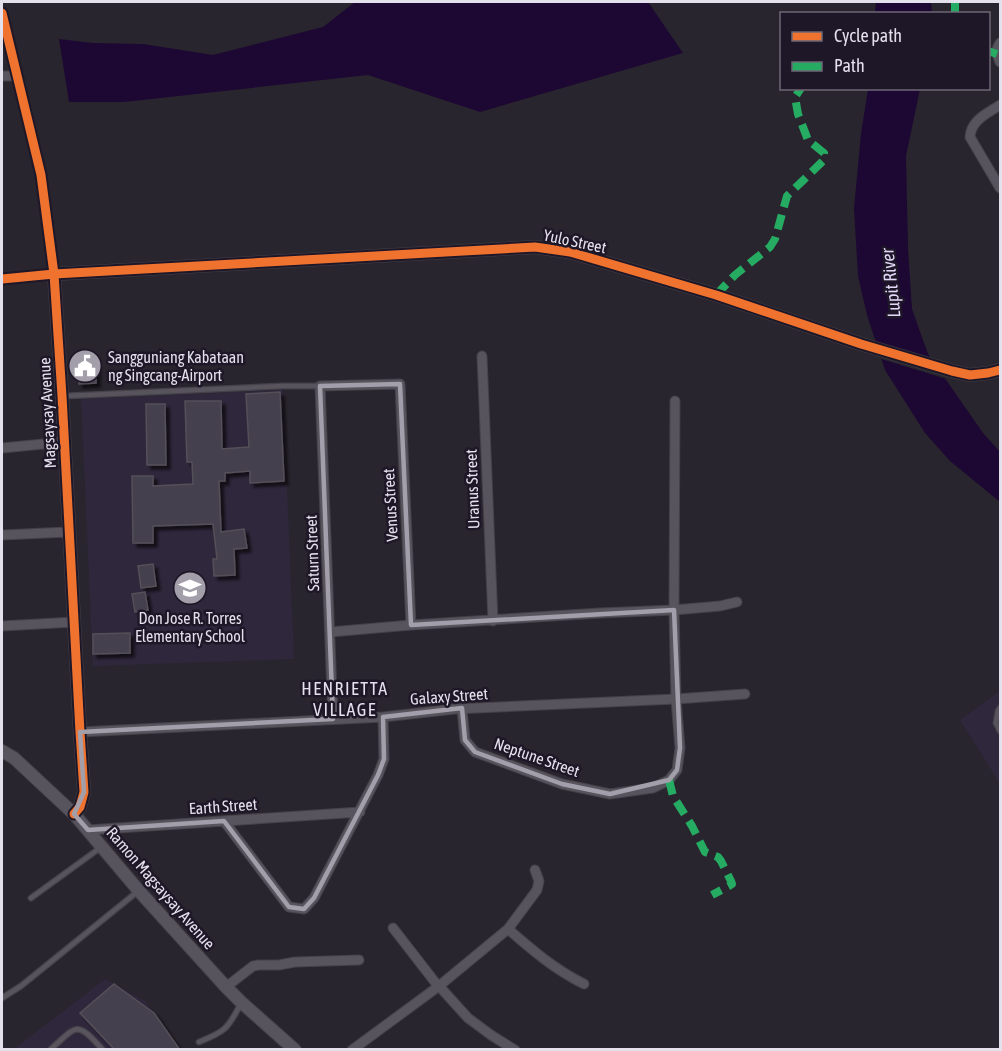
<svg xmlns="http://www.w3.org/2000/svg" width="1002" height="1051" font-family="'Asap Condensed',sans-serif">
	<defs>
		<filter id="shadow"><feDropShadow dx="4" dy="4" stdDeviation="1.5" flood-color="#0009"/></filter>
	</defs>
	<rect width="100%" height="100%" fill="#29252e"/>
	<path fill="#2f273c" d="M 283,390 L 294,659 L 93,666 L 81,399 Z
		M 1000,691 L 1000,784 L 960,720 Z
		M 105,979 L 145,1001 L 180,1049 L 13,1050 Z"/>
	<path fill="#1d0733" d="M 355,2 L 648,2 L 683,53 L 480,112 L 368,75 L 124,102 L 69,102 L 59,39 L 93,43 L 143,44 L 213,55 L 323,27 Z
		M 876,2 L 931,2 L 932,13 L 875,13 Z
		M 868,89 L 920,89 L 906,156 L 908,249 L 912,309 L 928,354 L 983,433 L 1000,452 L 1000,502 L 950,461 L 925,433 L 885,370 L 867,315 L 858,276 L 854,208 L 861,134 Z"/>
	<path fill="#29252e" d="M 872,341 L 935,359 L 950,380 L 878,358 Z"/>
	<path fill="#453f4d" stroke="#545059" stroke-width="1.5" filter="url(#shadow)" d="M 78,363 L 96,363 L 96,383 L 79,384 Z
		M 280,392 L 284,481 L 250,483 L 250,471 L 225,473 L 225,481 L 219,481 L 221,532 L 244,529 L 247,548 L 234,549 L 235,575 L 214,576 L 213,559 L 217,559 L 213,524 L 153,526 L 153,543 L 133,543 L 132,476 L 153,476 L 153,486 L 193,484 L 192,462 L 187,462 L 185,401 L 221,401 L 222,449 L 249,447 L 246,394 Z
		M 146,404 L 165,404 L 166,465 L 147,465 Z
		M 153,564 L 156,586 L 141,588 L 138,566 Z
		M 145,592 L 148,610 L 135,612 L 132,594 Z
		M 130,633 L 130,653 L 93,654 L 93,634 Z
		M 114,984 L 154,1013 L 180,1050 L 115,1050 L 80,1013 Z"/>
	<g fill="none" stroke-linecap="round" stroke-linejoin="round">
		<g stroke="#444149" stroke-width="7">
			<path id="service" d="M 65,396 L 283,386 L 320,386
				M 1000,708 L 998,711 L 996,723 L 1000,731
				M 31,898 L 100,848
				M 2,998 L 21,986 L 137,892
				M 199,1042 C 224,1032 228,1029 240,1005
				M 50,1050 C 78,1025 76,1020 103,1050"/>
		</g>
		<g stroke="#444149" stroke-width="11">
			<path id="minor" d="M 2,13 L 41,175 L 54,274 L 2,279
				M 1000,43 C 995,50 997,55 1000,62
				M 2,76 L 16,76
				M 1000,105 C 988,113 971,120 970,137 L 1000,188
				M 482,356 L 493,621
				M 2,448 L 64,442
				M 2,535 L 68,532
				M 2,626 L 74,622
				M 330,632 L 411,625 L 600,613 L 674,610 L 720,606 L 737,602
				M 462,709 L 465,740 L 475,752 L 562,784 L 610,794 L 653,788 L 669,780 L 677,770 L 680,748 L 676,699 L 674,610 L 675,401
				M 333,719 L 320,386 L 400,384 L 411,625
				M 80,732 L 383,717 L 455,709 L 676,699 L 745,694
				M 224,821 L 289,907 L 304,909 L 314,898 L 378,775 L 384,759 L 383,717
				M 88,830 L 360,812
				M 393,928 L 438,986
				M 508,929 L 537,890 L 539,881 L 535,870
				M 439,986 L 468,1018 L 491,1035 L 515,1050
				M 226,987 L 253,966 L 259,965 L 279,965 L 295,962 L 359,960
				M 352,1050 L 439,986 L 508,929 C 532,950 554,969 584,984"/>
		</g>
		<g stroke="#444149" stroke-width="14">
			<path id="tertiary" d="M 2,751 L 14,758 L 74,814 L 139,891 L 226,987 L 241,1002 L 295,1050
				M 74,814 L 80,807 L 84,792 L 80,732 L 62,396 L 54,274 L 535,247 L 570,252 L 716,295 L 861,344 L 952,371 L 970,375 L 988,373 L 1000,370"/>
		</g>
		<use href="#service" stroke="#57545d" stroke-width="4.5"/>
		<use href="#minor" stroke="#57545d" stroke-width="9"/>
		<use href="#tertiary" stroke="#57545d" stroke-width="12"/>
		<path stroke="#26ab63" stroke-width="8" stroke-dasharray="15 8" stroke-linecap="butt" d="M 955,2 L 955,14
			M 988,51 L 997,54
			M 716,295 L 735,275 L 770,247 L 775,239 L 787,196 L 823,161 L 824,153 L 808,140 L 798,114 L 795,97 L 801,88
			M 669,780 L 673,796 L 692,826 L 705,852 L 718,857 L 721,861 L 731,881 L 732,884 L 729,886 L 712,895"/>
		<g stroke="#1e1728" stroke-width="13">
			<path id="cycleway" d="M 2,13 L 41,175 L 54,274 L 62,396 L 80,732 L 84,792 L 80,807 L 74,814
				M 2,279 L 54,274 L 535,247 L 570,252 L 716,295 L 861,344 L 952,371 L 970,375 L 988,373 L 1000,370"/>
		</g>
		<use href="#cycleway" stroke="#ef722f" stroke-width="9"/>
	</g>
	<path fill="none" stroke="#a39faa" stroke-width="4.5" stroke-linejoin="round" d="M 400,384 L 411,625 L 674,610 L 680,748 L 677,770 L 669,780 L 610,794 L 562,784 L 475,752 L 465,740 L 462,708 L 383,717 L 384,759 L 378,775 L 314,898 L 304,909 L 289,907 L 224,821 L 88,830 L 74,814 L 84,792 L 80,732 L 333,719 L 320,386 Z"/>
	<defs>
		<g id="civic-disc" transform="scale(1.725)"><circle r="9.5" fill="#a39faa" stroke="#1e1728"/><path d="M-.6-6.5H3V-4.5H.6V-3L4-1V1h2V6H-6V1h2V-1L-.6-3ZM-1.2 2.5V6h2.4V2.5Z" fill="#fff"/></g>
		<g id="school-disc" transform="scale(1.725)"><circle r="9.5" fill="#a39faa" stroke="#1e1728"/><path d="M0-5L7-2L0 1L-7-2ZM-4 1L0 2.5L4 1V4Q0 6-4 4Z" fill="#fff"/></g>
	</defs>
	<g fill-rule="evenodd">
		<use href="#civic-disc" x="85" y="366"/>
		<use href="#school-disc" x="190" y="588"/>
	</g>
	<g text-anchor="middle" stroke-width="5" stroke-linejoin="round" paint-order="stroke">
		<g font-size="16" fill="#e4e0ec" stroke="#1e1728">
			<text transform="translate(575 241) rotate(12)" y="6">Yulo Street</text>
			<text transform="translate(47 413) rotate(-93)" y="6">Magsaysay Avenue</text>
			<text transform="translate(472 489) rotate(-92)" y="6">Uranus Street</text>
			<text transform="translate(390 505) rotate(-93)" y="6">Venus Street</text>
			<text transform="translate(312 553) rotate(-92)" y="6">Saturn Street</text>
			<text transform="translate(449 696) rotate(-4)" y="6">Galaxy Street</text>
			<text transform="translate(537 757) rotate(19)" y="6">Neptune Street</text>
			<text transform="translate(223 806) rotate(-4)" y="6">Earth Street</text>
			<text transform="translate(161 888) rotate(49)" y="6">Ramon Magsaysay Avenue</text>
		</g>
		<g font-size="16" fill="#e4e0ec" stroke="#1e1728" text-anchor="start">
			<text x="108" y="363">Sangguniang Kabataan<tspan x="108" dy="18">ng Singcang-Airport</tspan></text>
			<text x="190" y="624" text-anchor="middle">Don Jose R. Torres<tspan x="190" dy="18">Elementary School</tspan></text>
		</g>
		<g font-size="18" font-style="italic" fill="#e3d7f8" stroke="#1e1728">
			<text transform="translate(891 283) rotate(-96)" y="6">Lupit River</text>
		</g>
		<g font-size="18" letter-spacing="1.5" fill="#e4e0ec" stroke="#1e1728">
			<text x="345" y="695">HENRIETTA<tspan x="345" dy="21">VILLAGE</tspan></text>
		</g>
	</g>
	<rect width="1002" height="1051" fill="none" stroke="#e4e0ec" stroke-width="6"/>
	<rect x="780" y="12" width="210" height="78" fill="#1e1728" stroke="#6d6776" stroke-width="1.5"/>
	<rect x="792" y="32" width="30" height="9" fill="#ef722f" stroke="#6d6776" stroke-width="1.5"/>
	<text x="834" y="42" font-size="18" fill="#e4e0ec">Cycle path</text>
	<rect x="792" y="62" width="30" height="9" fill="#26ab63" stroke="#6d6776" stroke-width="1.5"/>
	<text x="834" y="72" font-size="18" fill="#e4e0ec">Path</text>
</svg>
